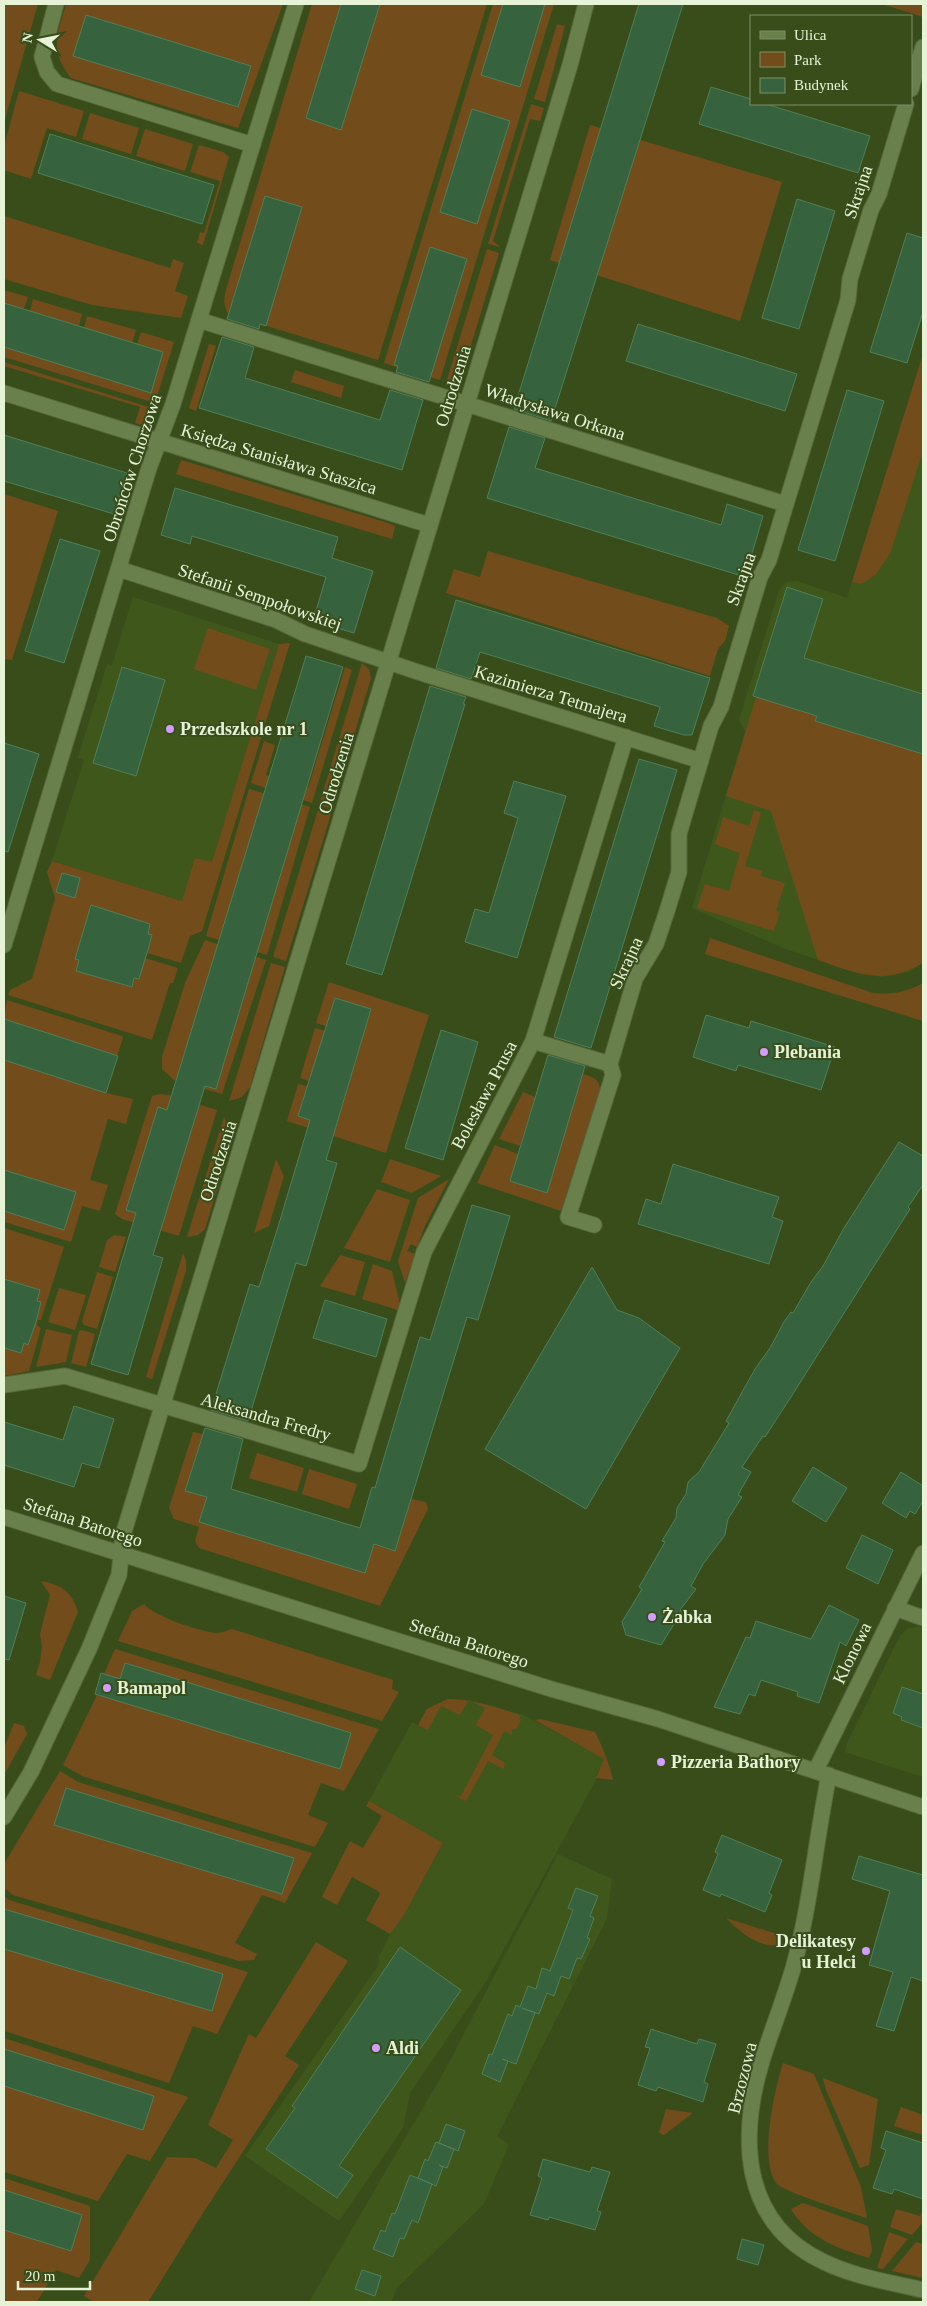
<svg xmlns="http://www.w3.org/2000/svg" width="927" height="2306" font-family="Georgia,serif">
	<rect width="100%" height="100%" fill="#394d1b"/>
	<path fill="#40571c" d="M 923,354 L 923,963 L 908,972 L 881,977 L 837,966 L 783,948 L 692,908 L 745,732 L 739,720 L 779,590 L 786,582 L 797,581 L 847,598 Z
		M 133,597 L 279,644 L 212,863 L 195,858 L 182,901 L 52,861 L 84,760 L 78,758 L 107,664 L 112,665 Z
		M 916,1627 L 923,1627 L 923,1777 L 845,1752 L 847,1743 L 900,1636 L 907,1629 Z
		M 448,1699 L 468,1700 L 524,1715 L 605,1759 L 596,1775 L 598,1776 L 487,1980 L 410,2093 L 403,2128 L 339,2221 L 245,2156 L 378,1966 L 379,1957 L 390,1934 L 404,1915 L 443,1844 L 369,1801 L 412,1722 L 418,1725 L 427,1709 Z
		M 558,1854 L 612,1879 L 607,1918 L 497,2137 L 509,2144 L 484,2204 L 397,2288 L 391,2302 L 309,2302 L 444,2072 Z"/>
	<path fill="#734c1c" d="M 4,4 L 38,4 L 4,123 Z
		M 66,4 L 283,4 L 238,128 L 71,78 C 49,50 57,35 66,4 Z
		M 312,4 L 487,4 L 378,360 L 228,314 C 222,301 224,298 228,283 Z
		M 493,4 L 554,4 L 440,380 L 384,363 Z
		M 882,4 L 923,4 L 923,17 Z
		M 557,24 L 565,26 L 545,102 L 534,99 Z
		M 19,91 L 84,111 L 76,137 L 47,128 L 31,179 L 4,170 L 4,146 Z
		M 531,104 L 544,108 L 540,121 L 530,119 L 493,241 L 501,247 L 488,244 Z
		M 90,113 L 139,128 L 131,154 L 82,139 Z
		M 590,125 L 782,182 L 740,321 L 550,260 Z
		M 145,129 L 193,144 L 185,171 L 136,156 Z
		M 199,145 L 223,152 L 229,157 L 203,245 L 197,243 L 200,232 L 204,233 L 220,181 L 190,172 Z
		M 4,216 L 170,268 L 173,259 L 184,263 L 175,291 L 188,296 L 181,318 L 92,305 L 4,279 Z
		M 487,249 L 499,253 L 461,378 C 458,385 452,387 445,386 Z
		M 4,290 L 28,297 L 24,309 L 4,303 Z
		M 33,299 L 82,314 L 79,326 L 30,311 Z
		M 87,316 L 136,330 L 132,343 L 84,328 Z
		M 141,332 L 174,342 L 155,403 L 4,357 L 4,347 L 151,393 L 163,352 L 137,344 Z
		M 209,344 L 216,346 L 196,411 L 189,408 Z
		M 923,354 L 923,451 L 890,554 L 876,574 L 862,584 L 852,582 Z
		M 4,362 L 155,409 L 151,422 L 143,425 L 135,423 L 140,407 L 4,366 Z
		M 295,370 L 344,386 L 341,398 L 291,382 Z
		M 181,460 L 388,523 L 395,526 L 392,539 L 176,474 Z
		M 4,494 L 58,511 L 12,660 L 4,659 Z
		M 488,551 L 717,618 L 729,626 L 725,641 L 718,649 L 710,676 L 446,593 L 454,569 L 480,577 Z
		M 208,628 L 270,649 L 256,690 L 194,669 Z
		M 290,643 L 202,931 L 190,936 L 181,963 L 147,953 L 152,936 L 148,934 L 150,924 L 95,907 L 76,971 L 131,987 L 145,958 L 178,968 L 173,983 L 170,983 L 152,1040 L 8,995 L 10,990 L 32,979 L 55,898 L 47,872 L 52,861 L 182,901 L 195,858 L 212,862 L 279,644 Z
		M 362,663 L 369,669 L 371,678 L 332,809 L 319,805 Z
		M 345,667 L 352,670 L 312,803 L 251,783 L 264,741 L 275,745 L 266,775 L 308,788 Z
		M 756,697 L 817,713 L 816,721 L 923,754 L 923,963 C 884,986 858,974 818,960 L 771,811 L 726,796 Z
		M 249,789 L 310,807 L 267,955 L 206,936 Z
		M 318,810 L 331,814 L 286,961 L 273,957 Z
		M 754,810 L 761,813 L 745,866 L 762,871 L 761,876 L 785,883 L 776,911 L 780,912 L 774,931 L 697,908 L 705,884 L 729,891 L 740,853 L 715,844 L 723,817 L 749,826 Z
		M 710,938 L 873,993 C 890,995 908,992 923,983 L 923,1021 L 705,954 Z
		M 205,940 L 266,960 L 222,1094 L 174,1080 L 162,1069 L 162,1057 L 185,983 Z
		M 271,963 L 285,967 L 250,1087 L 242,1097 L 229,1101 Z
		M 329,982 L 429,1015 L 386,1153 L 287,1121 L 298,1084 L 307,1086 L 298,1116 L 336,1127 L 371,1010 L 335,998 L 326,1026 L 316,1023 Z
		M 7,1000 L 122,1036 L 123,1038 L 117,1056 L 4,1019 Z
		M 315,1028 L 325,1031 L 309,1081 L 300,1078 Z
		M 4,1060 L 106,1093 L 133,1099 L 126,1124 L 108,1119 L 90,1180 L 108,1185 L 100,1211 L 82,1206 L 71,1242 L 4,1222 Z
		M 583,1074 C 592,1077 599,1078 600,1089 L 561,1211 L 477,1183 L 495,1145 L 518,1154 L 510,1181 L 547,1192 Z
		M 523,1092 L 535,1097 L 520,1146 L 499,1139 Z
		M 160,1094 L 168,1095 L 217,1110 L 179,1236 L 122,1219 L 115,1214 L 152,1096 Z
		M 224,1117 L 230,1130 L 232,1142 L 205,1229 L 198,1235 L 187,1237 Z
		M 276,1159 L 284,1176 L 269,1226 L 254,1233 Z
		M 390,1159 L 441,1176 L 412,1193 L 381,1182 Z
		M 449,1179 L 425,1226 L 417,1247 L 411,1244 L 407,1251 L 415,1254 L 405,1283 L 398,1261 L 418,1198 Z
		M 377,1189 L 410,1200 L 390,1262 L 344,1248 Z
		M 4,1228 L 64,1247 L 41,1320 L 38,1320 L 37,1325 L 41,1328 L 29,1371 L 4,1376 Z
		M 114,1235 L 126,1237 L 115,1272 L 99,1267 L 107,1240 Z
		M 183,1253 L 186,1260 L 186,1271 L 152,1379 L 146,1377 Z
		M 340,1255 L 365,1262 L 355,1296 L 320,1286 Z
		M 373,1264 L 392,1271 L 400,1304 L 398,1310 L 362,1299 Z
		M 97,1272 L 113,1277 L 97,1329 L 84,1325 L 82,1321 Z
		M 59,1288 L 86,1295 L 75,1330 L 48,1322 Z
		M 46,1329 L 72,1335 L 66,1362 L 36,1367 Z
		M 82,1330 L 95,1334 L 86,1367 L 71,1363 L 79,1331 Z
		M 193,1432 L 203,1434 L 185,1490 L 207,1497 L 395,1551 L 411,1499 L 426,1502 L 428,1509 L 380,1606 L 199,1548 L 195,1541 L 199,1527 L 174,1519 L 169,1508 Z
		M 257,1453 L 304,1468 L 297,1492 L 249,1478 Z
		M 309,1469 L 357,1484 L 349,1509 L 302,1494 Z
		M 41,1581 C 61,1585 72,1591 78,1612 L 50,1680 L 36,1675 L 40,1662 L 42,1646 L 40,1634 L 50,1595 Z
		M 144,1604 C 153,1616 201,1632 217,1633 C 222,1633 228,1630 232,1629 L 393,1680 L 392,1689 L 399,1692 L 382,1721 L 118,1641 L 132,1611 Z
		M 115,1649 L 379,1729 L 344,1791 L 321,1783 L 308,1815 L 328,1823 L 315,1847 L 82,1776 L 63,1765 L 97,1695 L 113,1699 L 119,1679 L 104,1674 Z
		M 448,1699 C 473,1700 495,1706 519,1715 L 521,1720 L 516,1729 L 512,1730 L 512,1735 L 504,1731 L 492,1755 L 505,1763 L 504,1769 L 488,1761 L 466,1801 L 454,1795 L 461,1796 L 493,1735 L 476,1725 L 485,1708 L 469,1700 L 460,1715 L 441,1706 L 428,1730 L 418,1725 L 427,1709 Z
		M 540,1719 L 595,1732 C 603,1748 609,1763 613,1780 L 596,1778 L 604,1759 L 535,1720 Z
		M 14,1723 L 24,1726 L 27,1734 L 4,1775 L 4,1748 Z
		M 60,1771 L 78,1782 L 312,1853 L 285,1903 L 262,1895 L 235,1943 L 257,1954 L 254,1960 L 239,1961 L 13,1895 L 4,1888 L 4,1864 Z
		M 369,1801 L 443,1843 L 404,1915 L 390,1934 L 366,1920 L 380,1894 L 378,1891 L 352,1877 L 337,1905 L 322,1897 L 350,1841 L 363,1848 L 382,1816 L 366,1806 Z
		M 4,1896 L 9,1900 L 248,1972 L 217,2034 L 193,2026 L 169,2083 L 4,2031 Z
		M 726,1918 L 780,1935 L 778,1945 C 758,1948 739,1931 726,1918 Z
		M 316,1942 L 348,1961 L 285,2056 L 299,2065 L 198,2221 L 148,2302 L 94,2302 L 84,2296 L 167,2157 L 195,2158 L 216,2168 L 233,2140 L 208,2125 L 249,2034 L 256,2038 Z
		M 4,2038 L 188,2097 L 150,2161 L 127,2154 L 98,2201 L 4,2172 Z
		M 783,2063 L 814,2074 L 861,2187 L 867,2218 C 851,2213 785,2192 777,2184 C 758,2162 775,2088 783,2063 Z
		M 823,2078 L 878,2099 L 869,2165 L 860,2168 L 826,2090 Z
		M 901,2107 L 923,2115 L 923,2135 L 894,2126 Z
		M 666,2109 L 693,2113 L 664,2135 L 659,2133 Z
		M 4,2178 L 90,2206 L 90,2260 L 79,2278 L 56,2270 L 37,2302 L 4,2302 Z
		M 803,2203 L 868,2226 L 872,2250 L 869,2258 C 839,2249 808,2238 791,2209 Z
		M 923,2208 L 923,2222 L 912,2235 L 890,2227 L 896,2209 L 920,2216 Z
		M 889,2232 L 908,2239 L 883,2269 L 877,2268 Z
		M 916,2242 L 923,2244 L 923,2278 L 892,2271 Z"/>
	<path fill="#36623d" stroke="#517f58" d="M 341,4 L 380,4 L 341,130 L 306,118 Z
		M 503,4 L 545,4 L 520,87 L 481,75 Z
		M 639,4 L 683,4 L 551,421 L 514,409 Z
		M 86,15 L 251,66 L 238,107 L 73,56 Z
		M 711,87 L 751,99 L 751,104 L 766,104 L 870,136 L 858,173 L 699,124 Z
		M 472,109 L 510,121 L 477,224 L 440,212 Z
		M 50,134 L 214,185 L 202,224 L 38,173 Z
		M 265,196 L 302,207 L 266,326 L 260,324 L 259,329 L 227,319 Z
		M 797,199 L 835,211 L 799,329 L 762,318 Z
		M 907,233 L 923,238 L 923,312 L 907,363 L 870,352 Z
		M 430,247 L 467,259 L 429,382 L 396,372 L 398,366 L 394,365 Z
		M 4,303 L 163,352 L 151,393 L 4,347 Z
		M 638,324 L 797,374 L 785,411 L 626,361 Z
		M 222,337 L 254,347 L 245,378 L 380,420 L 390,390 L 423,400 L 402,470 L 199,408 Z
		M 847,390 L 884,401 L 835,561 L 798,550 Z
		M 509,427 L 545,438 L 535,468 L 721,525 L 727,504 L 763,516 L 745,577 L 487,498 Z
		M 4,435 L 127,473 L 114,514 L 4,481 Z
		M 175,488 L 338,537 L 332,558 L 373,571 L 354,633 L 313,621 L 326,577 L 192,536 L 190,544 L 161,535 Z
		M 60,539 L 100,551 L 64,663 L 25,651 Z
		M 787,587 L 823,599 L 804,658 L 923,694 L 923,754 L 815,721 L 817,716 L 753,696 Z
		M 456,600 L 710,678 L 692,735 L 684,735 L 654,726 L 660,707 L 480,652 L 471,679 L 436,668 Z
		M 306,656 L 343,667 L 216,1089 L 205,1086 L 153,1255 L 163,1258 L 128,1375 L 91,1364 L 136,1213 L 126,1210 L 158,1107 L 167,1110 Z
		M 122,667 L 165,680 L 136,776 L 93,763 Z
		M 430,686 L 466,697 L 463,704 L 465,704 L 382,975 L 346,964 Z
		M 4,743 L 39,754 L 8,852 L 4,851 Z
		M 639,759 L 677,770 L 591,1048 L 554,1037 Z
		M 514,781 L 566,796 L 517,958 L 465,942 L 475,909 L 489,913 L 518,818 L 504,813 Z
		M 62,873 L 80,878 L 75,898 L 56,892 Z
		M 91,905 L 150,924 L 148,934 L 152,935 L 147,953 L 139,979 L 134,978 L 132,987 L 76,971 L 79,960 L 75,959 Z
		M 335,998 L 371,1009 L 326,1160 L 337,1163 L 306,1266 L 296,1263 L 248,1421 L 211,1410 L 250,1284 L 259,1287 L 278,1227 L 310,1120 L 298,1116 Z
		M 706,1015 L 749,1028 L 751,1021 L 835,1047 L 821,1090 L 738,1065 L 736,1071 L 693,1057 Z
		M 4,1019 L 118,1056 L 106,1093 L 4,1060 Z
		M 441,1030 L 478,1042 L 443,1160 L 405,1148 Z
		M 548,1055 L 585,1066 L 547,1193 L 510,1181 Z
		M 899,1142 L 923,1156 L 923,1185 L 908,1207 L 910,1209 L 789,1400 L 765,1437 L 763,1436 L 742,1467 L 751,1472 L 738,1495 L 742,1497 L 728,1519 L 725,1535 L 703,1564 L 691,1586 L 696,1589 L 680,1610 L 682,1611 L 661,1645 L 626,1635 L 622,1622 L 642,1589 L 639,1587 L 665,1542 L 662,1541 L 676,1518 L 677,1508 L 686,1494 L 688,1482 L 699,1472 L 729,1423 L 726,1421 L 755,1369 L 770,1348 L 784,1322 L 791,1312 L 793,1313 L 811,1282 L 823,1266 L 844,1228 Z
		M 673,1164 L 779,1197 L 772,1217 L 783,1221 L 769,1264 L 638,1224 L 646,1199 L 661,1204 Z
		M 4,1170 L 76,1192 L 64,1230 L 4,1211 Z
		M 472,1205 L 510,1216 L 478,1320 L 467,1317 L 395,1551 L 374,1544 L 365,1573 L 199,1522 L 207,1497 L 185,1491 L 205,1428 L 243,1439 L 231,1489 L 360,1528 L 372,1487 L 375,1488 L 420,1337 L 430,1340 Z
		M 592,1267 L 617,1310 L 639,1318 L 680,1348 L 586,1509 L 485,1449 Z
		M 4,1279 L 40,1290 L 37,1301 L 41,1302 L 36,1322 L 28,1345 L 24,1343 L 21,1353 L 4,1348 Z
		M 325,1300 L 387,1319 L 376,1357 L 313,1338 Z
		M 74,1406 L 114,1419 L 99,1468 L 82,1463 L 74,1487 L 4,1465 L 4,1422 L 63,1440 Z
		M 813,1467 L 847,1488 L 826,1522 L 792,1501 Z
		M 901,1472 L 923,1486 L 923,1501 L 915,1514 L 910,1511 L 906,1518 L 882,1503 Z
		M 862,1535 L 893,1550 L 878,1584 L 846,1568 Z
		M 4,1596 L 26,1603 L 9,1660 L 4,1659 Z
		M 829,1605 L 859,1620 L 846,1646 L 840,1642 L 819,1703 L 797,1696 L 798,1692 L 761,1680 L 755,1696 L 749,1694 L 740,1714 L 714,1707 L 746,1637 L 750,1638 L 756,1621 L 811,1639 Z
		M 125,1663 L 351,1733 L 340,1769 L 95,1694 L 101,1673 L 120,1679 Z
		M 902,1687 L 923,1694 L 923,1728 L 901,1720 L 902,1717 L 893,1713 Z
		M 66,1788 L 294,1858 L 282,1894 L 54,1825 Z
		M 722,1835 L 782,1860 L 769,1893 L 772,1895 L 765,1912 L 721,1894 L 720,1897 L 703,1890 L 718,1854 L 715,1852 Z
		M 859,1856 L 923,1875 L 923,1981 L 911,1977 L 894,2031 L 876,2026 L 893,1972 L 869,1965 L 890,1891 L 852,1879 Z
		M 576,1888 L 598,1896 L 590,1916 L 594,1918 L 587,1938 L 590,1939 L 581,1959 L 577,1958 L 569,1979 L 561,1976 L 554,1996 L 547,1993 L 539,2014 L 522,2008 L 535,2013 L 516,2064 L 502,2059 L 508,2061 L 500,2082 L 482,2074 L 489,2054 L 492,2055 L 508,2014 L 512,2016 L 516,2005 L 520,2007 L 528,1986 L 536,1989 L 542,1968 L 550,1971 L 573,1910 L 568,1908 Z
		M 4,1909 L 223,1974 L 212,2011 L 4,1949 Z
		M 400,1947 L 461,1990 L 339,2166 L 353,2175 L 337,2198 L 266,2149 L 295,2108 L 292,2106 Z
		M 651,2029 L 697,2044 L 699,2039 L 716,2044 L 704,2082 L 708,2084 L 703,2102 L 658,2087 L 656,2091 L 638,2085 L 650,2048 L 645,2047 Z
		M 4,2049 L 154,2096 L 143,2130 L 4,2086 Z
		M 446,2124 L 465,2131 L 458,2151 L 439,2143 Z
		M 886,2131 L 923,2143 L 923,2199 L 894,2189 L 892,2194 L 873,2188 L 886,2150 L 881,2148 Z
		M 436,2142 L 454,2149 L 447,2168 L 439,2165 L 443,2167 L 436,2186 L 418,2178 L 425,2159 L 428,2161 Z
		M 543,2159 L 590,2172 L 592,2167 L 610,2172 L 597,2211 L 601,2212 L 595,2230 L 549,2217 L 548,2220 L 530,2215 L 542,2178 L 538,2176 Z
		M 410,2175 L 432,2184 L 418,2223 L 412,2220 L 404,2239 L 400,2238 L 393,2257 L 373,2249 L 381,2230 L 385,2232 L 392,2213 L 395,2214 Z
		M 4,2190 L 82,2215 L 71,2251 L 4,2230 Z
		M 742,2239 L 764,2245 L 758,2265 L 737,2259 Z
		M 362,2270 L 381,2276 L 375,2296 L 355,2289 Z"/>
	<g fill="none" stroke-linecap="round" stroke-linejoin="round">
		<g stroke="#57683c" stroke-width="17">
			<path id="minor" d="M 56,4 L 42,57 L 47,72 L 57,84 L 253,145
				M 911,89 L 923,47
				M 199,320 L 785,504
				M 4,393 L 429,525
				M 119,569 L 276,620 L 305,634 L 418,672 L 701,761
				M 4,945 L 149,468 L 173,404 L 296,4
				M 533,1041 L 610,1064
				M 594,1225 L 568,1217 L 613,1075 L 610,1064 L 635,979 L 656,944 L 667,911 L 679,872 L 679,834 L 711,726 L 721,707 L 760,577 L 769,560 L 848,300 L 850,279 L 871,210 L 879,194 L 906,104
				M 4,1385 L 65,1376 L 359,1464 L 424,1252 L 533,1041 L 626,737
				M 895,1608 L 923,1618
				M 816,1770 L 923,1553
				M 829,1775 C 816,1838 811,1902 794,1965 C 785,1997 772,2029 762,2061 C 739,2137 741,2222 822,2261 C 854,2277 889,2282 923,2290
				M 4,1817 L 31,1772 L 89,1649 L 119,1575 L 123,1535 L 570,65 L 586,4"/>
		</g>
		<g stroke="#57683c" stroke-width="17">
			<path id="tertiary" d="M 4,1517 L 551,1689 L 658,1719 L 923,1807"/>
		</g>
		<use href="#minor" stroke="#697f4c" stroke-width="15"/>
		<use href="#tertiary" stroke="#697f4c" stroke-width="15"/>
	</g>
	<g fill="#d19dfe" stroke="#394d1b" stroke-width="2">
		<circle cx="170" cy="729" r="5"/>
		<circle cx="764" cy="1052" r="5"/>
		<circle cx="652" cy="1617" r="5"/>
		<circle cx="107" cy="1688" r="5"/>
		<circle cx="661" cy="1762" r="5"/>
		<circle cx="866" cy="1951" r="5"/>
		<circle cx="376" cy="2048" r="5"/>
	</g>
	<g text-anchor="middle" stroke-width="4" stroke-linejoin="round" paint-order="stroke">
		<g font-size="18" fill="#e6f3d7" stroke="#394d1b">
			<text transform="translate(858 192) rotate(-71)" y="6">Skrajna</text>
			<text transform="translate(453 386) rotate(-73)" y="6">Odrodzenia</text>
			<text transform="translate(555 412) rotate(18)" y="6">Władysława Orkana</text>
			<text transform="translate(279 459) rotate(17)" y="6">Księdza Stanisława Staszica</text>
			<text transform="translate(132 468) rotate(-72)" y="6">Obrońców Chorzowa</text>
			<text transform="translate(741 579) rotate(-70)" y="6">Skrajna</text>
			<text transform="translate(260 597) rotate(19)" y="6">Stefanii Sempołowskiej</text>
			<text transform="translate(551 694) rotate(17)" y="6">Kazimierza Tetmajera</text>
			<text transform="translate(336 773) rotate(-73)" y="6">Odrodzenia</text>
			<text transform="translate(626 963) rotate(-65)" y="6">Skrajna</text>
			<text transform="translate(484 1095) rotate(-62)" y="6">Bolesława Prusa</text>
			<text transform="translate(218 1161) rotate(-72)" y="6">Odrodzenia</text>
			<text transform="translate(266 1417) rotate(16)" y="6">Aleksandra Fredry</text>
			<text transform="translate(83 1522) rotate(18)" y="6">Stefana Batorego</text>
			<text transform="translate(469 1643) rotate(18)" y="6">Stefana Batorego</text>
			<text transform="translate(852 1653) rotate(-64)" y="6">Klonowa</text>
			<text transform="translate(742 2078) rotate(-76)" y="6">Brzozowa</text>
		</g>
		<g font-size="18" font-weight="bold" fill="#e6f3d7" stroke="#394d1b" text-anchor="start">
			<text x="180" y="735">Przedszkole nr 1</text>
			<text x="774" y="1058">Plebania</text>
			<text x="662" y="1623">Żabka</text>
			<text x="117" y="1694">Bamapol</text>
			<text x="671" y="1768">Pizzeria Bathory</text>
			<text x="856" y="1947" text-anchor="end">Delikatesy<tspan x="856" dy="21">u Helci</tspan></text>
			<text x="386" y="2054">Aldi</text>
		</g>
	</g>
	<rect width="927" height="2306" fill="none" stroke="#e6f3d7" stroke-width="10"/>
	<rect x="750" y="15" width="162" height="90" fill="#394d1b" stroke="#7e8f66"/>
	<rect x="760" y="31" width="25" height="8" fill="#697f4c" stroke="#7e8f66"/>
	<text x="794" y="40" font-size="15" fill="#e6f3d7">Ulica</text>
	<rect x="760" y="52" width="25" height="15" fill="#734c1c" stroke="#7e8f66"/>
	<text x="794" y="65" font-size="15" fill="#e6f3d7">Park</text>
	<rect x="760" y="78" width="25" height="15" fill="#36623d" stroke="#7e8f66"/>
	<text x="794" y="90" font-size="15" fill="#e6f3d7">Budynek</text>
	<g transform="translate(40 40) rotate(280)" stroke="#394d1b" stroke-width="4" paint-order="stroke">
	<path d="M0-4L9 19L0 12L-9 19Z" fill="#e6f3d7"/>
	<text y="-8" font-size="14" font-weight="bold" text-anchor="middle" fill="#e6f3d7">N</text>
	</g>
	<path d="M18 2281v8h72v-8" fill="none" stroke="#e6f3d7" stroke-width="2.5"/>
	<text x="25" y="2281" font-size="15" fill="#e6f3d7" stroke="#394d1b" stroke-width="4" paint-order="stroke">20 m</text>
</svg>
